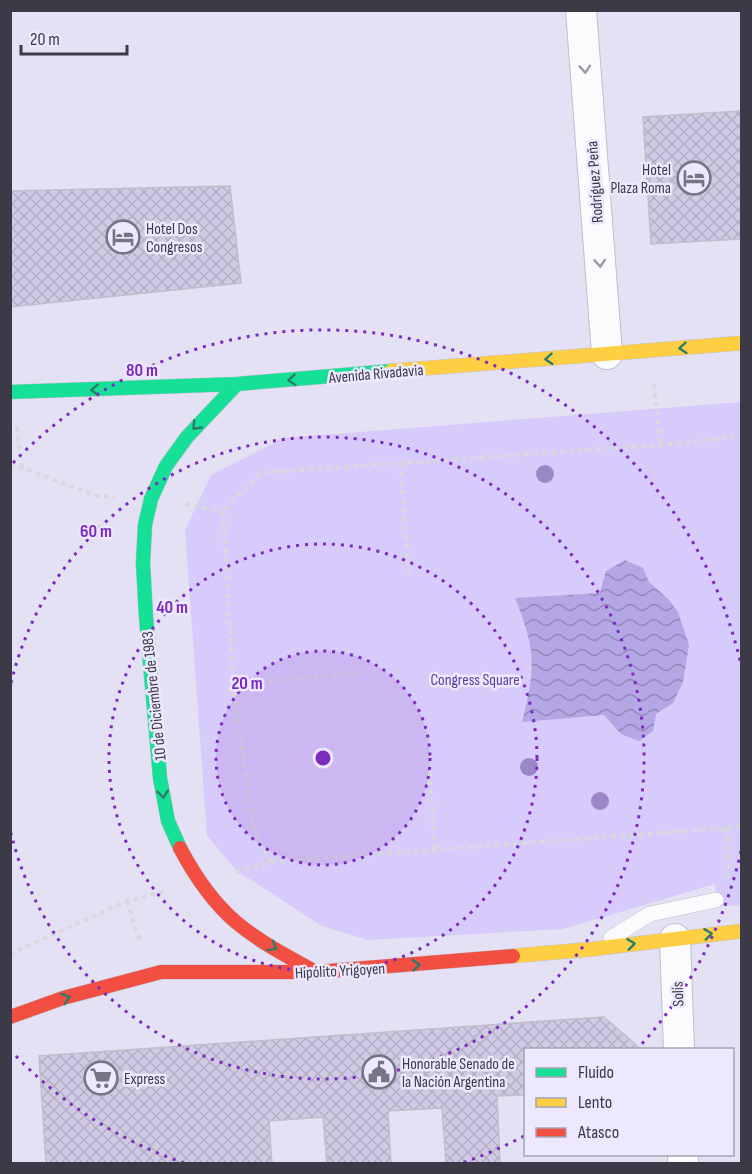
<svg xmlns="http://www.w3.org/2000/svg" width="752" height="1174" font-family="'Sofia Sans Condensed',sans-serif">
	<defs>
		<pattern id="water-waves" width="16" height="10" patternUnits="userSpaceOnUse" patternTransform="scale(1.5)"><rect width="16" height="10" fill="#b5a6e4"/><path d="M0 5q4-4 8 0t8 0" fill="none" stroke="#9488bb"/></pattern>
		<pattern id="building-cross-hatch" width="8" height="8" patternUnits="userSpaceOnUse" patternTransform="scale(1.5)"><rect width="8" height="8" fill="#d1cae4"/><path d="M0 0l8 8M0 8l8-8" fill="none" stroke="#b4aec5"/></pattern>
	</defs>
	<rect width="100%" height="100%" fill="#e5e1f4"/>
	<path fill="#d6cbfa" d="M 741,402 L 741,906 L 717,905 L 715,884 L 563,929 L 368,940 L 322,926 L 237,871 L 207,836 L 185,530 L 211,475 L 283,438 Z"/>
	<path fill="url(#water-waves)" d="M 625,560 L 643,568 L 649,582 L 668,599 L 678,612 L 689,645 L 683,682 L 673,703 L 656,714 L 653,731 L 639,741 L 621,734 L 604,715 L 522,722 C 536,668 536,650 515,598 L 600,593 L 606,571 Z"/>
	<path fill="url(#building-cross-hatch)" stroke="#c0bdcc" stroke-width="1.5" d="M 741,111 L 741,239 L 651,244 L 643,117 Z
		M 230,186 L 241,283 L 10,307 L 10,191 Z
		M 604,1017 L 642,1050 L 525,1050 L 525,1095 L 497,1096 L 500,1164 L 446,1164 L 442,1108 L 388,1111 L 391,1164 L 327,1164 L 323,1117 L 269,1121 L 272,1164 L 46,1164 L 39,1056 Z"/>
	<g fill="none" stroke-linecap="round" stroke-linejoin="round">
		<g stroke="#c1becd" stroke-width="16">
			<path id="lane" d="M 611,938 L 650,914 L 716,900"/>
		</g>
		<g stroke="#c1becd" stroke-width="32">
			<path id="street" d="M 581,10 L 607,354
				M 675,939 L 679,1050
				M 683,1154 L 683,1164"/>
		</g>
		<g stroke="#c1becd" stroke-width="15">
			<path id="fast" d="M 10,392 L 237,384 L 391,371
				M 180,848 L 168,821 L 160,778 L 146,617 L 143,563 L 145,525 L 151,499 L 166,466 L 187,437 L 237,384"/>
		</g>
		<g stroke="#c1becd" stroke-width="15">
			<path id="slow" d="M 391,371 L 742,343
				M 513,956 L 593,949 L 742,931"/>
		</g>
		<g stroke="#c1becd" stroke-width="15">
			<path id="jam" d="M 180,848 C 217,918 248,935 314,971
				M 10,1017 L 63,998 L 161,972 L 316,972 L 513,956"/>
		</g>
		<path stroke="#d9d8dd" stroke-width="4" stroke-dasharray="4.5 4.5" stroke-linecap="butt" d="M 654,384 L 660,445
			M 17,427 L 22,468
			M 400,463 L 409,576
			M 10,466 L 22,468 L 97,496 L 115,497
			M 185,504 L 223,511
			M 233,684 L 360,673
			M 428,754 L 435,850
			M 727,828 L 729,879
			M 271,862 L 254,830 L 233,684 L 223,511 L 260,473 L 660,445 L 742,436
			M 236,872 L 271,862 L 727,828 L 742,825
			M 127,901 L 137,934 L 142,942
			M 10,954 L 127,901 L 165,891"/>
		<use href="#lane" stroke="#fbfafd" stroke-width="15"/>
		<use href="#street" stroke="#fbfafd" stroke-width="30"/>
		<use href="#fast" stroke="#16e098" stroke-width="14"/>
		<use href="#slow" stroke="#ffcf43" stroke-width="14"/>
		<use href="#jam" stroke="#f24e42" stroke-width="14"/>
	</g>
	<g fill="#9b87c5">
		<circle cx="545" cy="474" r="9"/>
		<circle cx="529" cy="767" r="9"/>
		<circle cx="600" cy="801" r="9"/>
	</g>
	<defs><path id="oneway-chevron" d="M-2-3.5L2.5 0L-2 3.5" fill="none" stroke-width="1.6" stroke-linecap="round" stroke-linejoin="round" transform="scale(1.5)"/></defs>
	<g stroke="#9c9aa2">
		<use href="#oneway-chevron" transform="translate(585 69) rotate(86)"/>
		<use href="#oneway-chevron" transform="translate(600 263) rotate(86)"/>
	</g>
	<g stroke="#2d7c68">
		<use href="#oneway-chevron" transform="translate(683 348) rotate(175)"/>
		<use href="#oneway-chevron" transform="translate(549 359) rotate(175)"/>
		<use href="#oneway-chevron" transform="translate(292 380) rotate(175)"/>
		<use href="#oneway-chevron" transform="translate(95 390) rotate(178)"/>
		<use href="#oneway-chevron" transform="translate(196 426) rotate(134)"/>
		<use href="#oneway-chevron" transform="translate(163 794) rotate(84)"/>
		<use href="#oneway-chevron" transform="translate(708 934) rotate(-7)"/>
		<use href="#oneway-chevron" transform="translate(631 944) rotate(-7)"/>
		<use href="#oneway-chevron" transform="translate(273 947) rotate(30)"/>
		<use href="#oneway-chevron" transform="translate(416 965) rotate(-5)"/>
		<use href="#oneway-chevron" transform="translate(66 998) rotate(-17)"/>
	</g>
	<circle cx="323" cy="758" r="107" fill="#7b2cbf" fill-opacity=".12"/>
	<g fill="none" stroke="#7b2cbf" stroke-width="3" stroke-dasharray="3 6">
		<circle cx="323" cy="758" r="107"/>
		<circle cx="323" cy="758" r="214"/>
		<path d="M11 683A321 321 0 1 1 11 833"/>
		<path d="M741 851A428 428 0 0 1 639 1047M524 1136A428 428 0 0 1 462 1163M184 1163A428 428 0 0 1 13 1053M13 463A428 428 0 0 1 741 665"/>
	</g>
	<defs>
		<g id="hotel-ring" transform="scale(1.725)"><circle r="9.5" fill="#ede8fe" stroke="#787484" stroke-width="1.5"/><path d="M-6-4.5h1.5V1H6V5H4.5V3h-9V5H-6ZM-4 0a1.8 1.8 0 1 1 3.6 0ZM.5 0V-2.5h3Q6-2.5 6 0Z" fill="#787484"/></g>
		<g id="civic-ring" transform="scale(1.725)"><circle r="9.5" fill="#ede8fe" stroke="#787484" stroke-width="1.5"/><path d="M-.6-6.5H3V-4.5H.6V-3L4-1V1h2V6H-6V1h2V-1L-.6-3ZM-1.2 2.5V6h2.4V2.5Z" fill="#787484"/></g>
		<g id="supermarket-ring" transform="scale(1.725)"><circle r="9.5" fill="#ede8fe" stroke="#787484" stroke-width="1.5"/><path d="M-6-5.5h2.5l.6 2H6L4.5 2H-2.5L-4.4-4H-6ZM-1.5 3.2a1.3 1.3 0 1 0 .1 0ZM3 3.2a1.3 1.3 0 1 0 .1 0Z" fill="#787484"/></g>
	</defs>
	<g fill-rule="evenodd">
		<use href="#hotel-ring" x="694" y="178"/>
		<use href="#hotel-ring" x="123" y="237"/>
		<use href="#civic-ring" x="379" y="1072"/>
		<use href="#supermarket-ring" x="101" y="1078"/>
	</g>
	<g text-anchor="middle" stroke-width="5" stroke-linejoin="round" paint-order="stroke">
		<g font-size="16" fill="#3d3a48" stroke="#ede8fe" text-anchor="start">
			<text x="671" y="175" text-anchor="end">Hotel<tspan x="671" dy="18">Plaza Roma</tspan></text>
			<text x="146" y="234">Hotel Dos<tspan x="146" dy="18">Congresos</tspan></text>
			<text x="402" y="1069">Honorable Senado de<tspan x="402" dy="18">la Nación Argentina</tspan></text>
			<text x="124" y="1084">Express</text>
		</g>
		<g font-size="16" fill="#3d3a48" stroke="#ede8fe">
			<text transform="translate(594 182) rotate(-94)" y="6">Rodríguez Peña</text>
			<text transform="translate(376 373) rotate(-5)" y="6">Avenida Rivadavia</text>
			<text transform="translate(153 696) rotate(-96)" y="6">10 de Diciembre de 1983</text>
			<text transform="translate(340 970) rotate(-3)" y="6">Hipólito Yrigoyen</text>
			<text transform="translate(677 994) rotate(-92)" y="6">Solís</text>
		</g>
		<g font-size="16" fill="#5e3e9e" stroke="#ede8fe">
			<text x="475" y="685">Congress Square</text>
		</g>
	</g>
	<circle cx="323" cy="758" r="9" fill="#7b2cbf" stroke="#ede8fe" stroke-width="3"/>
	<g font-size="18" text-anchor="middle" font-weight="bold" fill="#7b2cbf" stroke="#ede8fe" stroke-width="5" stroke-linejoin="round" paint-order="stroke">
		<text x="142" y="376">80 m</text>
		<text x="96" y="537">60 m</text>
		<text x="172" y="613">40 m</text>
		<text x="247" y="689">20 m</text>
	</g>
	<rect width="752" height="1174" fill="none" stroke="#3d3a48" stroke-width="24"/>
	<rect x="524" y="1048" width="210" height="108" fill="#ede8fe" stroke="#a7a2b5" stroke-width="1.5"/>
	<rect x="536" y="1068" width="30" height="9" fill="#16e098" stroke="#a7a2b5" stroke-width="1.5"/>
	<text x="578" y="1078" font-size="18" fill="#3d3a48">Fluido</text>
	<rect x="536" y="1098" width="30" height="9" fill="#ffcf43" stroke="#a7a2b5" stroke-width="1.5"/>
	<text x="578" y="1108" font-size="18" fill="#3d3a48">Lento</text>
	<rect x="536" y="1128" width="30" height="9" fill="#f24e42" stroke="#a7a2b5" stroke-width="1.5"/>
	<text x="578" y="1138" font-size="18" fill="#3d3a48">Atasco</text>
	<path d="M21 45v9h106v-9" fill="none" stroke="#3d3a48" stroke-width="3"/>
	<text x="30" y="45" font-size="18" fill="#3d3a48" stroke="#ede8fe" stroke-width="4.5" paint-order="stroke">20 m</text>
</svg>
